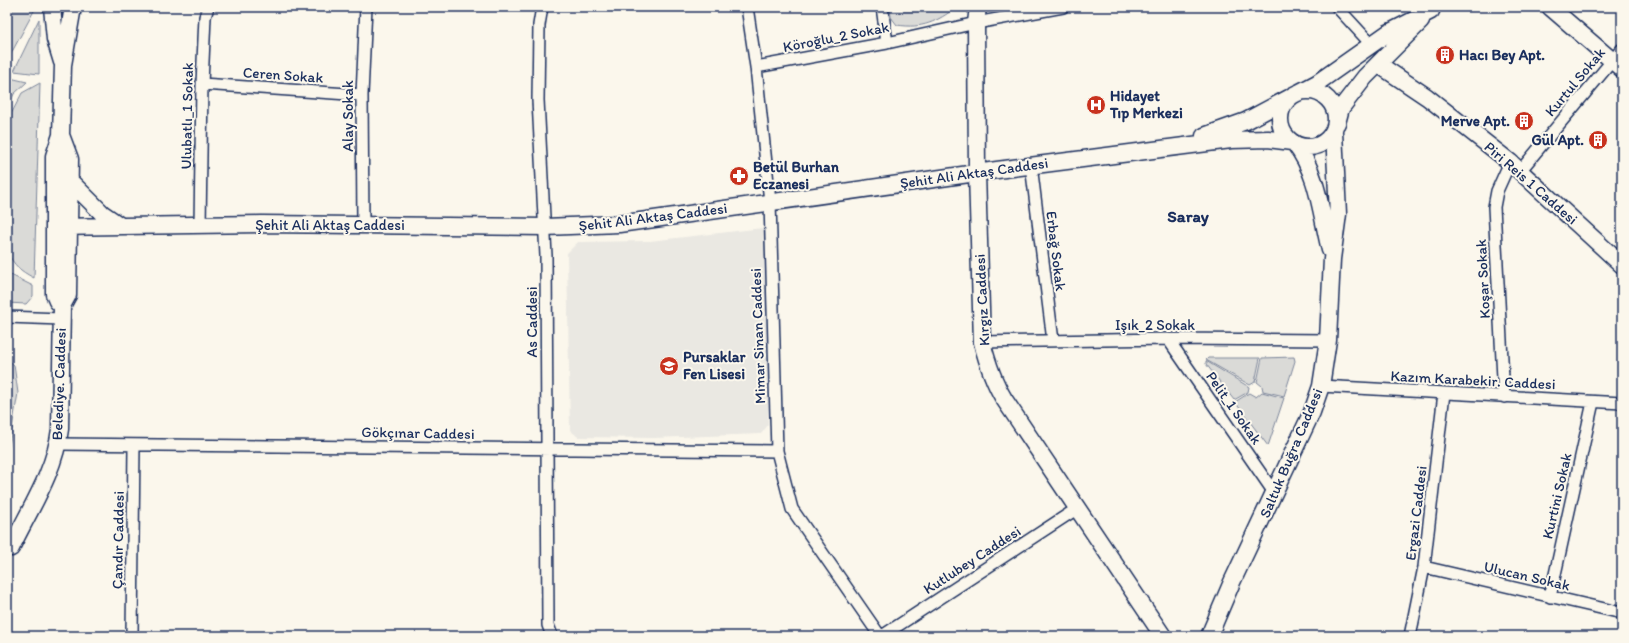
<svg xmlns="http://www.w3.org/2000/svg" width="1629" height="643" font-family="Itim,sans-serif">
	<rect width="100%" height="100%" fill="#fbf7ec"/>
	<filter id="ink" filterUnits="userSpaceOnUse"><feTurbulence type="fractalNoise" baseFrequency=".025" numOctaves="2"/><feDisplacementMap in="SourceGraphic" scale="8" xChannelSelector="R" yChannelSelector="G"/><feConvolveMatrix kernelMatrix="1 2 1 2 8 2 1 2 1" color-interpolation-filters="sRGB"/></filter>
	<g filter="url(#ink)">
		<path fill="#eae8e2" d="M 763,228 L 771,233 L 772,307 L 768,425 L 761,434 L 654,438 L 578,437 L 570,430 L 567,253 L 578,242 L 650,241 Z"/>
		<path fill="#dadad7" stroke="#7a849a" d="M 7,7 L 32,7 L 35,9 L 7,61 Z
			M 890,7 L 957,7 C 936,22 923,29 897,25 L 891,17 Z
			M 39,19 L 39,74 L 14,71 Z
			M 10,78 L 27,82 L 14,94 L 7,108 L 7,85 Z
			M 40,83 L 34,278 C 19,270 15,266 7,252 L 7,122 L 22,93 Z
			M 7,273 L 33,286 L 33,296 L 26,304 L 7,303 Z
			M 1294,357 L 1295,361 L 1284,396 L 1263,391 L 1262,386 L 1257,382 L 1262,358 Z
			M 1208,358 L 1260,358 L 1255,382 L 1250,385 L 1206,360 Z
			M 7,359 L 14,365 L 18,393 L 7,457 Z
			M 1206,361 L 1249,387 L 1248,392 L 1234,400 L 1206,364 Z
			M 1262,392 L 1284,398 L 1268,446 L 1235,402 L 1249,393 L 1256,397 Z"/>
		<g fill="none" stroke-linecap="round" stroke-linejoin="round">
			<g stroke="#1b2f5e" stroke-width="14">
				<path id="street" d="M 542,7 L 539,25 L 538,100 L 546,256 L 548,625 L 552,636
					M 747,7 L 756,67 L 770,202 L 777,451 L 792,509 L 880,636
					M 882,7 L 887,43
					M 1337,7 L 1371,44
					M 756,67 L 887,43 L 976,23 L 1063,7
					M 202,84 L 362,95
					M 1031,165 L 1053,341
					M 1520,171 L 1622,49
					M 363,224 L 362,95 L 366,7
					M 200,226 L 202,84 L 205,17 L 208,7
					M 7,317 L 61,319
					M 1168,339 L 1275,494
					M 982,342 L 1168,339 L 1328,340
					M 1321,386 L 1622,403
					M 1504,397 L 1494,207 L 1497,191 L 1510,162
					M 58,444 L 777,451
					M 1424,567 L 1622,613
					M 1550,597 L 1593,402
					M 132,636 L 134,445
					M 882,636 L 1078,508
					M 1410,636 L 1424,567 L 1444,393"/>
			</g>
			<g stroke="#1b2f5e" stroke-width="19">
				<path id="secondary" d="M 52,7 L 55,39 L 62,62
					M 978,7 L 976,23 L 977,173 L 982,342 C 987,362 993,381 1004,399 L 1163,636
					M 1550,7 L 1622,69
					M 1378,64 L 1427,97 L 1510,162 L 1622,265
					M1280 119a28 28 0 1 1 56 0a28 28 0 1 1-56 0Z
					M 1300,92 L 1317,83 L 1388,33 L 1431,11
					M 1337,123 L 1341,108 L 1365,77 L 1421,21
					M 1204,136 L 1246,121 L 1289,98
					M 1295,144 C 1318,173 1321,214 1330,250
					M 70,181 L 102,213 L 121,226
					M 54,227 L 262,224 L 545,227 L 619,224 L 997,170 L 1231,140 L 1268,139 L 1292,142
					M 62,306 L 57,301 L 54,294 L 54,156 L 61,135 L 63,65 L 73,7
					M 11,548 C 29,510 55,472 60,429 L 62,306 L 68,295 L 70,159 L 61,135
					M 1209,636 L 1232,582 L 1312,412 L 1321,386 L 1328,340 L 1332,259 L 1338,214 L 1334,132"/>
			</g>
			<use href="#street" stroke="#fbf7ec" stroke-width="11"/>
			<use href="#secondary" stroke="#fbf7ec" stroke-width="16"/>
		</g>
	</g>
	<defs>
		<g id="building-disc" transform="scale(1)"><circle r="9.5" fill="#c8321e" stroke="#fbf7ec"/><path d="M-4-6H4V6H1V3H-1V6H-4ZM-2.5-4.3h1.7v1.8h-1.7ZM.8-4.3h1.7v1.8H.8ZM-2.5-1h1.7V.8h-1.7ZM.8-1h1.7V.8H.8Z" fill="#fff"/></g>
		<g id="hospital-disc" transform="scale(1)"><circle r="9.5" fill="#c8321e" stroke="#fbf7ec"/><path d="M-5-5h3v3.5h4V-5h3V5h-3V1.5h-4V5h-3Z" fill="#fff"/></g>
		<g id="pharmacy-disc" transform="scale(1)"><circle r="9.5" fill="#c8321e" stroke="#fbf7ec"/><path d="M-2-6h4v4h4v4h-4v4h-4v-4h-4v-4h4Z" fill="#fff"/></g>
		<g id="school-disc" transform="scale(1)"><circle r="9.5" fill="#c8321e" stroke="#fbf7ec"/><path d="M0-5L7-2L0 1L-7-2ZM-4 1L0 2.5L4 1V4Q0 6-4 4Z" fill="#fff"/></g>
	</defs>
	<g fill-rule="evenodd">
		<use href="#building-disc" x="1445" y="55"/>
		<use href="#hospital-disc" x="1096" y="105"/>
		<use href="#building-disc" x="1524" y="121"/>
		<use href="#building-disc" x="1598" y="140"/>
		<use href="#pharmacy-disc" x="739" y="176"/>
		<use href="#school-disc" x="669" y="366"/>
	</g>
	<g text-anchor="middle" stroke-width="4" stroke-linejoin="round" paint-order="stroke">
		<g font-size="15" fill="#1b2f5e" stroke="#fbf7ec">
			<text transform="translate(836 37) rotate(-11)" y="5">Köroğlu_2 Sokak</text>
			<text transform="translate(283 75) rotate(4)" y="5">Ceren Sokak</text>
			<text transform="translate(1575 82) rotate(-50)" y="5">Kurtul Sokak</text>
			<text transform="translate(187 116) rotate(-89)" y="5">Ulubatlı_1 Sokak</text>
			<text transform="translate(348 116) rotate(-90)" y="5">Alay Sokak</text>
			<text transform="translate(974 173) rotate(-8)" y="5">Şehit Ali Aktaş Caddesi</text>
			<text transform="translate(1531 183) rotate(41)" y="5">Piri Reis 1 Caddesi</text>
			<text transform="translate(653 217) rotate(-7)" y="5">Şehit Ali Aktaş Caddesi</text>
			<text x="330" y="230">Şehit Ali Aktaş Caddesi</text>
			<text transform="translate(1056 251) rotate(83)" y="5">Erbağ Sokak</text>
			<text transform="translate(1483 279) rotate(-93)" y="5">Koşar Sokak</text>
			<text transform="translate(982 300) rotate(-93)" y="5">Kırgız Caddesi</text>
			<text transform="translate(532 322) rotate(-90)" y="5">As Caddesi</text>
			<text x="1155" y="330">Işık_2 Sokak</text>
			<text transform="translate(758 336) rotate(-92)" y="5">Mimar Sinan Caddesi</text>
			<text transform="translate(1473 380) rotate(3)" y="5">Kazım Karabekir. Caddesi</text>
			<text transform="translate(59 384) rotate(-88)" y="5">Belediye. Caddesi</text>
			<text transform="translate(1234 408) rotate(55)" y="5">Pelit_1 Sokak</text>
			<text transform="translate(418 433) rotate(1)" y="5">Gökçınar Caddesi</text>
			<text transform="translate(1291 453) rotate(-67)" y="5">Saltuk Buğra Caddesi</text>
			<text transform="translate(1557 496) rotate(-77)" y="5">Kurtini Sokak</text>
			<text transform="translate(1416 513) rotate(-83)" y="5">Ergazi Caddesi</text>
			<text transform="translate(118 540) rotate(-89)" y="5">Çandır Caddesi</text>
			<text transform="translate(972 560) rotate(-33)" y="5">Kutlubey Caddesi</text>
			<text transform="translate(1527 576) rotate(13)" y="5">Ulucan Sokak</text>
		</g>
		<g font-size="15" font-weight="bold" fill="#1b2f5e" stroke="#fbf7ec" text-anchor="start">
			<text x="1459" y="60">Hacı Bey Apt.</text>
			<text x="1110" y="101">Hidayet<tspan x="1110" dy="17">Tıp Merkezi</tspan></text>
			<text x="1510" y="126" text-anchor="end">Merve Apt.</text>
			<text x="1584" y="145" text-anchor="end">Gül Apt.</text>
			<text x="753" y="172">Betül Burhan<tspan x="753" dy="17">Eczanesi</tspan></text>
			<text x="683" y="362">Pursaklar<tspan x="683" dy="17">Fen Lisesi</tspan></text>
		</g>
		<g font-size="17" font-weight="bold" fill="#1b2f5e" stroke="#fbf7ec">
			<text x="1188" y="222">Saray</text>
		</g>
	</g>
	<rect width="1629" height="643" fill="none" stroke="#fbf7ec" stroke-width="24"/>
	<rect x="12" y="12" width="1605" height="619" fill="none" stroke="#1b2f5e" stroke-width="1.5" filter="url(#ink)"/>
</svg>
